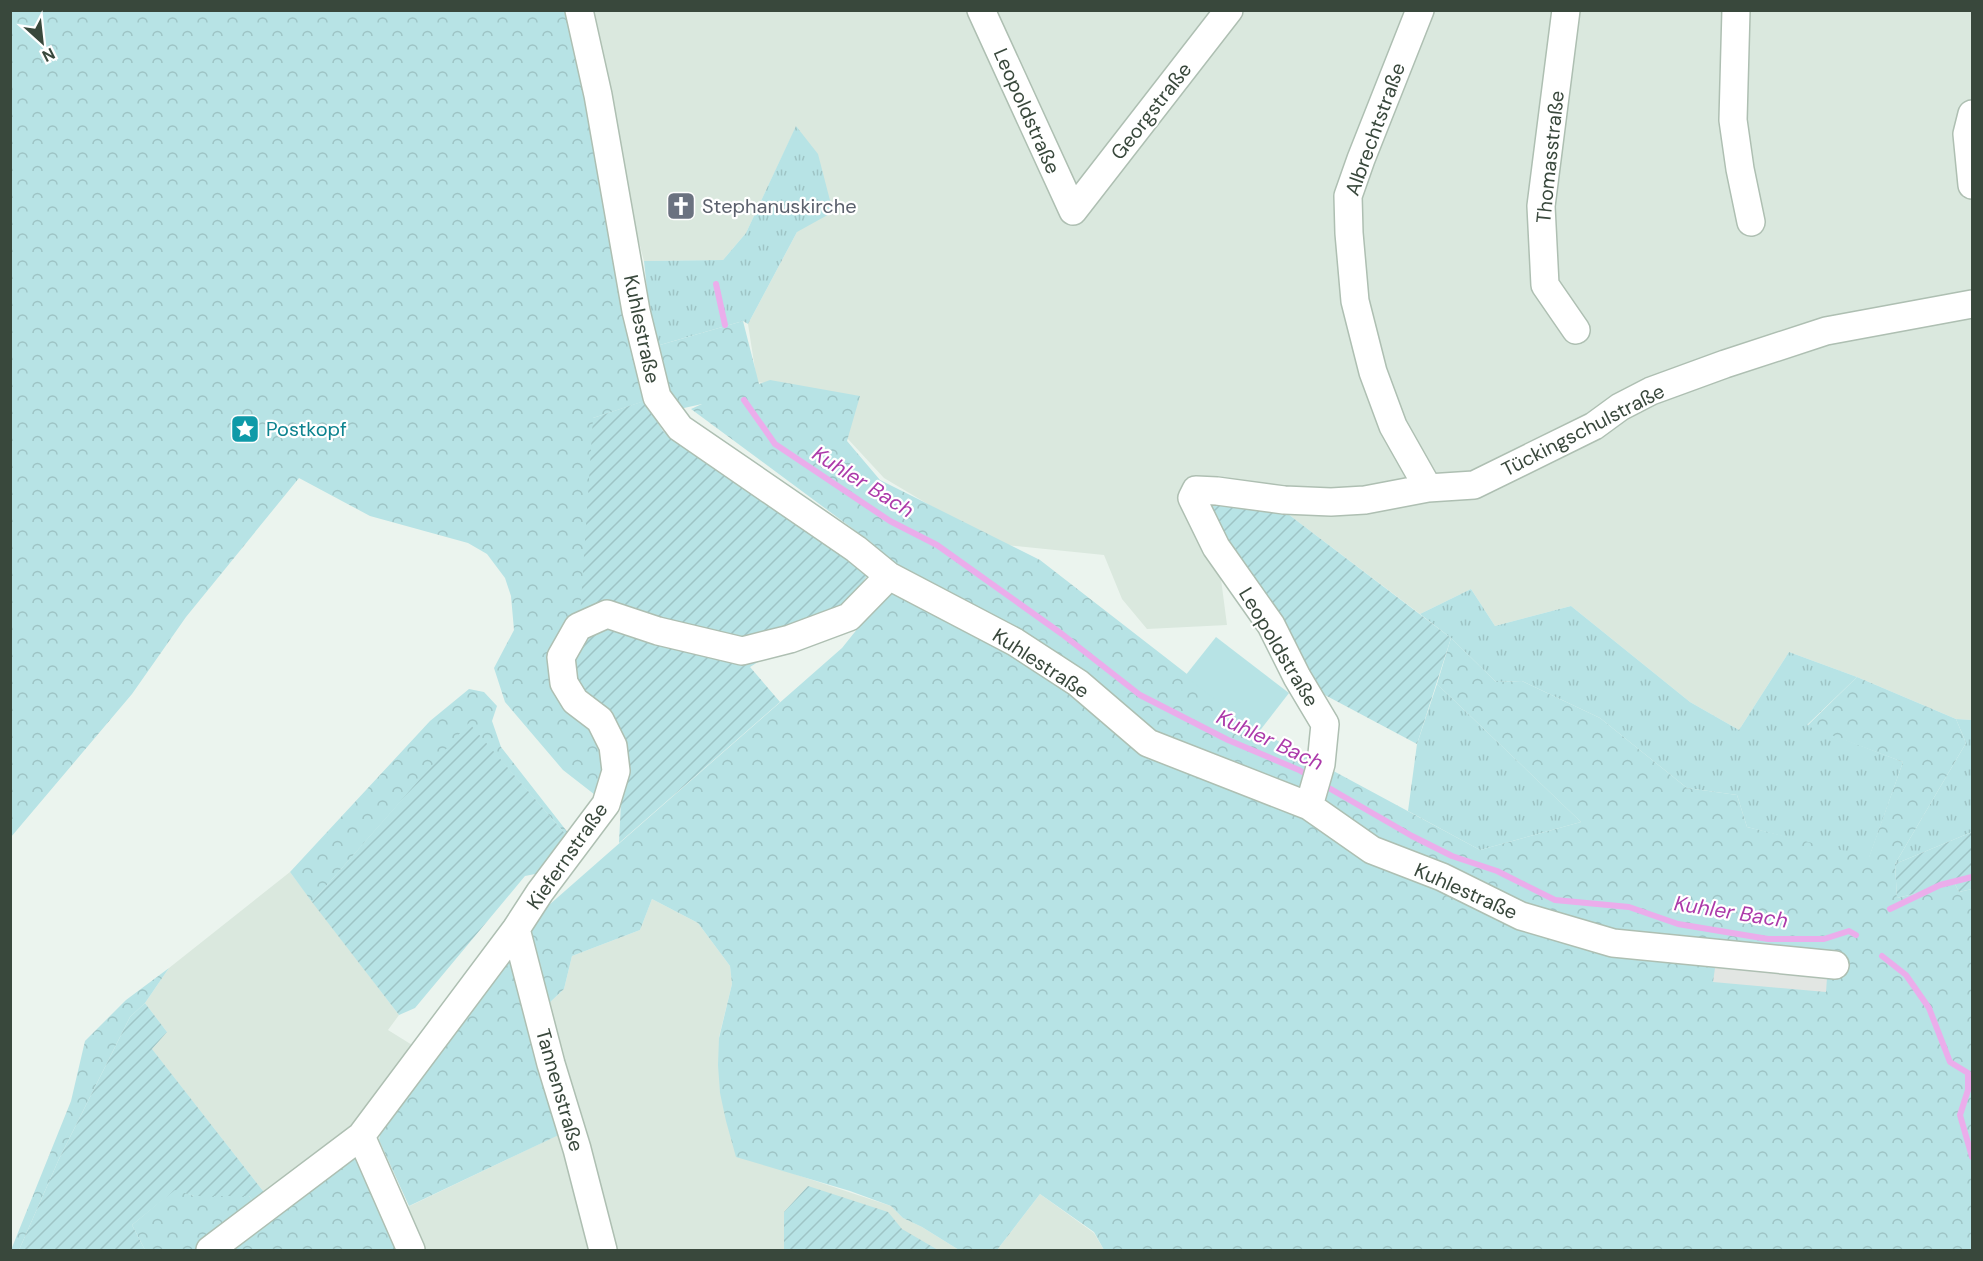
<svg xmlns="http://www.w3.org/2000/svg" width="1983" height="1261" font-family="'DM Sans',sans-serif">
	<defs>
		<pattern id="grass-tufts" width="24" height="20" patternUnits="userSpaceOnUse" patternTransform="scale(1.5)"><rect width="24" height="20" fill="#b7e3e5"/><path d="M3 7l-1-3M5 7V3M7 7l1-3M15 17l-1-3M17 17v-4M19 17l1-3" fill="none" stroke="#9ec4c5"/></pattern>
		<pattern id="forest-crowns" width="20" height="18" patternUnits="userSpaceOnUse" patternTransform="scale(1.5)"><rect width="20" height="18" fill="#b7e3e5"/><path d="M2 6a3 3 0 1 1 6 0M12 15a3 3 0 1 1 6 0" fill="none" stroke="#9ec4c5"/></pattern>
		<pattern id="garden-furrows" width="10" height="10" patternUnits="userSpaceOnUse" patternTransform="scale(1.5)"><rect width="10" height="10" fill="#b7e3e5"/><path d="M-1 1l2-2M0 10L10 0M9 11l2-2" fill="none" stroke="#9ec4c5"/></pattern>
	</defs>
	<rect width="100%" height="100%" fill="#ebf4ee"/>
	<path fill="#dae8de" d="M 578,11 L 1972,11 L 1972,720 L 1956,719 L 1857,677 L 1789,652 L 1739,730 L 1690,702 L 1571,606 L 1495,626 L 1471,589 L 1420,614 L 1284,511 L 1216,541 L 1227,625 L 1147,629 L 1122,599 L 1104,555 L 995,544 L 884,478 L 847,438 L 858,396 L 757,382 L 748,324 L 797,232 L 796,127 L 746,233 L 723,260 L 644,261 Z
		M 290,872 L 399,1015 L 388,1030 L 417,1048 L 356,1129 L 267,1196 L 151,1048 L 167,1032 L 145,1003 L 169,968 Z
		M 652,899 L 698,923 L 730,966 L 732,984 L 719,1037 L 720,1093 L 764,1164 L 891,1206 L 903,1218 L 922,1227 L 959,1250 L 404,1250 L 391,1215 L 583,1123 L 546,1006 L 564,989 L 572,956 L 640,930 Z
		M 1040,1194 L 1094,1233 L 1104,1250 L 997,1250 Z"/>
	<path fill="url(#grass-tufts)" d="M 796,126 L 818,154 L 833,212 L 797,232 L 748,324 L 743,321 L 653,347 L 644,261 L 723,260 L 746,233 Z
		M 1471,589 L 1495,626 L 1571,606 L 1690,702 L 1739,730 L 1789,652 L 1857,677 L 1807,725 L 1903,762 L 1869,858 L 1747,827 L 1737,795 L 1687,788 L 1600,718 L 1522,681 L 1496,682 L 1451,638 L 1420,614 Z
		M 1437,684 L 1581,822 L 1480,850 L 1408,811 L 1417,744 Z
		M 1956,719 L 1972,720 L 1972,832 L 1895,864 L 1966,743 Z"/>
	<path fill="url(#forest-crowns)" d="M 11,11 L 579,11 L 657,397 L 593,418 L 611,758 L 599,798 L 563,770 L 505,702 L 494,668 L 514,630 L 511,596 L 505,578 L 487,554 L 468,543 L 370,516 L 299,478 L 186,617 L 132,694 L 11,837 Z
		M 743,321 L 759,384 L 770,380 L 860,396 L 847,441 L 880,480 L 1040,560 L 1263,733 L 1480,850 L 1581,822 L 1437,684 L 1451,638 L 1496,682 L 1522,681 L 1600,718 L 1687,788 L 1737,795 L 1747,827 L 1869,857 L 1903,762 L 1807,726 L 1857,677 L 1956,719 L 1966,743 L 1895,864 L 1897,898 L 1955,884 L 1959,892 L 1972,889 L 1972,1250 L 1104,1250 L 1094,1232 L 1040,1194 L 997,1250 L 959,1250 L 922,1227 L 903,1218 L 891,1206 L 850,1191 L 736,1157 L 726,1121 L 720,1093 L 718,1065 L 719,1038 L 732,984 L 730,966 L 698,923 L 652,899 L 640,930 L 572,956 L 564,989 L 546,1006 L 531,949 L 532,924 L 541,912 L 842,648 L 890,588 L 872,543 L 691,409 L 702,404 L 675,410 L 653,347 Z
		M 469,689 L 484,692 L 497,706 L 492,721 L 501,747 L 569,834 L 568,837 L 469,724 L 312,902 L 290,872 L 430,721 Z
		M 506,962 L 512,962 L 563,1133 L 409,1206 L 379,1140 L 381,1129 Z
		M 169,968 L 145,1003 L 130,1017 L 59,1159 L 19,1250 L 11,1250 L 71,1101 L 85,1041 L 126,1000 Z
		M 355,1158 L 364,1161 L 404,1250 L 231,1250 Z
		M 175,1189 L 194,1196 L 249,1196 L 256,1205 L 196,1250 L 145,1250 L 132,1225 Z"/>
	<path fill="url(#garden-furrows)" d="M 644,401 L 663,431 L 679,444 L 869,573 L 846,607 L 750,667 L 780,702 L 619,843 L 623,761 L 569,683 L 580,617 L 593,418 Z
		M 1207,503 L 1284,511 L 1451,638 L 1417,744 L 1308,686 L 1216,541 Z
		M 469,723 L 568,837 L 540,873 L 525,876 L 415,1008 L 399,1015 L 312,902 Z
		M 1972,832 L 1972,889 L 1959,892 L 1955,884 L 1897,898 L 1895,864 Z
		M 145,1003 L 167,1032 L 152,1049 L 267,1196 L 256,1205 L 249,1196 L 194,1196 L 175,1190 L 132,1225 L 145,1250 L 19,1250 L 59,1159 L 130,1017 Z
		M 808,1186 L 888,1212 L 902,1229 L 938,1250 L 784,1250 L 784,1212 Z"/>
	<path fill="#b7e3e5" d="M 1216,637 L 1289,693 L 1258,733 L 1185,676 Z"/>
	<path fill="#e2e6e3" d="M 1717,954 L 1828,964 L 1826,992 L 1713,982 Z"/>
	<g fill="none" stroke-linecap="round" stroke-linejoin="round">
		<path stroke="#ebadeb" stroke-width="6" d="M 716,284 L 725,325
			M 744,400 L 775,444 L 890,521 L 937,545 L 1062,634 L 1140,695 L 1228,740 L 1299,770 L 1311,777
			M 1322,784 L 1412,836 L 1452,856 L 1497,871 L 1555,900 L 1629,907 L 1678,924 L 1768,939 L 1824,939 L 1849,931 L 1856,935
			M 1890,909 L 1940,885 L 1972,877
			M 1882,956 L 1906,975 L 1929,1008 L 1950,1062 L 1968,1073 L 1968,1090 L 1960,1115 L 1972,1157"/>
		<g stroke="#aebfb2" stroke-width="30">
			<path id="minor" d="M 579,10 L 598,95 L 636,311 L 657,397 L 680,428 L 856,549 L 889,576 L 1015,642 L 1078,683 L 1148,743 L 1309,806 L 1372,850 L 1442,877 L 1521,916 L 1613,943 L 1835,965
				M 981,10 L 1073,211 L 1229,10
				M 1420,10 L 1361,159 L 1348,196 L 1349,233 L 1355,301 L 1373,372 L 1393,426 L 1428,488
				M 1566,10 L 1541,206 L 1545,285 L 1576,330
				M 1736,10 L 1733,120 L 1740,169 L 1751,222
				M 1972,114 L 1967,134 L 1972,185
				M 1309,806 L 1321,764 L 1325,724 L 1297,677 L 1271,625 L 1216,547 L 1192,498 L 1196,490 L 1217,491 L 1284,500 L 1331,502 L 1365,500 L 1428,488 L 1474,485 L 1594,426 L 1620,407 L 1651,391 L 1725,364 L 1826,331 L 1972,304
				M 516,929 L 551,1064 L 577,1149 L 603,1250
				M 361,1136 L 411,1250
				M 210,1250 L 361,1136 L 516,929 L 540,892 L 606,804 L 616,771 L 613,746 L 600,720 L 575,701 L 564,683 L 561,657 L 578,627 L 607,614 L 658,631 L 742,651 L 790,639 L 849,617 L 889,576"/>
		</g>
		<use href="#minor" stroke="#fff" stroke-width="27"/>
	</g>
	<defs>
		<g id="church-square" transform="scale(1.5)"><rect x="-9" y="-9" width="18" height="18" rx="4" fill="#6b7280" stroke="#fff"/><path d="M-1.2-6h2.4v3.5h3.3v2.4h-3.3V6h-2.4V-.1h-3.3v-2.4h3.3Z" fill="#fff"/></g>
		<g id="sight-square" transform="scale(1.5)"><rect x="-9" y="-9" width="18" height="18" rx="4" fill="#0f9aa8" stroke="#fff"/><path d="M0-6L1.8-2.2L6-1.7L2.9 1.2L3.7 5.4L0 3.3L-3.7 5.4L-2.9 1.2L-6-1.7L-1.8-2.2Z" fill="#fff"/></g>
	</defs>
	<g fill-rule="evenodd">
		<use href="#church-square" x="681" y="206"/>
		<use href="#sight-square" x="245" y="429"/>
	</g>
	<g text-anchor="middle" stroke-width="4.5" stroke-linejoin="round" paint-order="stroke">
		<g font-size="20" fill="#39483c" stroke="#fff">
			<text transform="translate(1027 111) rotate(66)" y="7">Leopoldstraße</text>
			<text transform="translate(1151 111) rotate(-52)" y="7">Georgstraße</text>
			<text transform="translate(1375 129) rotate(-70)" y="7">Albrechtstraße</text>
			<text transform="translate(1550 157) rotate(-84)" y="7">Thomasstraße</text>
			<text transform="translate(642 329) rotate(78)" y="7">Kuhlestraße</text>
			<text transform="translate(1583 430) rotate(-27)" y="7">Tückingschulstraße</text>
			<text transform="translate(1279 647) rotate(59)" y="7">Leopoldstraße</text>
			<text transform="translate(1041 663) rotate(33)" y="7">Kuhlestraße</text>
			<text transform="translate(567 856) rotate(-55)" y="7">Kiefernstraße</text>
			<text transform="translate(1466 891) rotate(24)" y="7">Kuhlestraße</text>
			<text transform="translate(560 1090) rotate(74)" y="7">Tannenstraße</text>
		</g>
		<g font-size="20" fill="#5b616d" stroke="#fff" text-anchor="start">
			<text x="702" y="213">Stephanuskirche</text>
		</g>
		<g font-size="20" fill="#0d838f" stroke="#fff" text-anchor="start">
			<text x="266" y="436">Postkopf</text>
		</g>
		<g font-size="21" font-style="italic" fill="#ac3aaa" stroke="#fff">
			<text transform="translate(863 482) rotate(32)" y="7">Kuhler Bach</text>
			<text transform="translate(1270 740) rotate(25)" y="7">Kuhler Bach</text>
			<text transform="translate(1731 912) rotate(9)" y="7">Kuhler Bach</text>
		</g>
	</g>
	<rect width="1983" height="1261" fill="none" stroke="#39483c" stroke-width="24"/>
	<g transform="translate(42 42) rotate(153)" stroke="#ffffff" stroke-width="4.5" paint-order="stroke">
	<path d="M0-4.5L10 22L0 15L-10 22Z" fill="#39483c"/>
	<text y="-9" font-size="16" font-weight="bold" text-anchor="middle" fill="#39483c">N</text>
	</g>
</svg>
